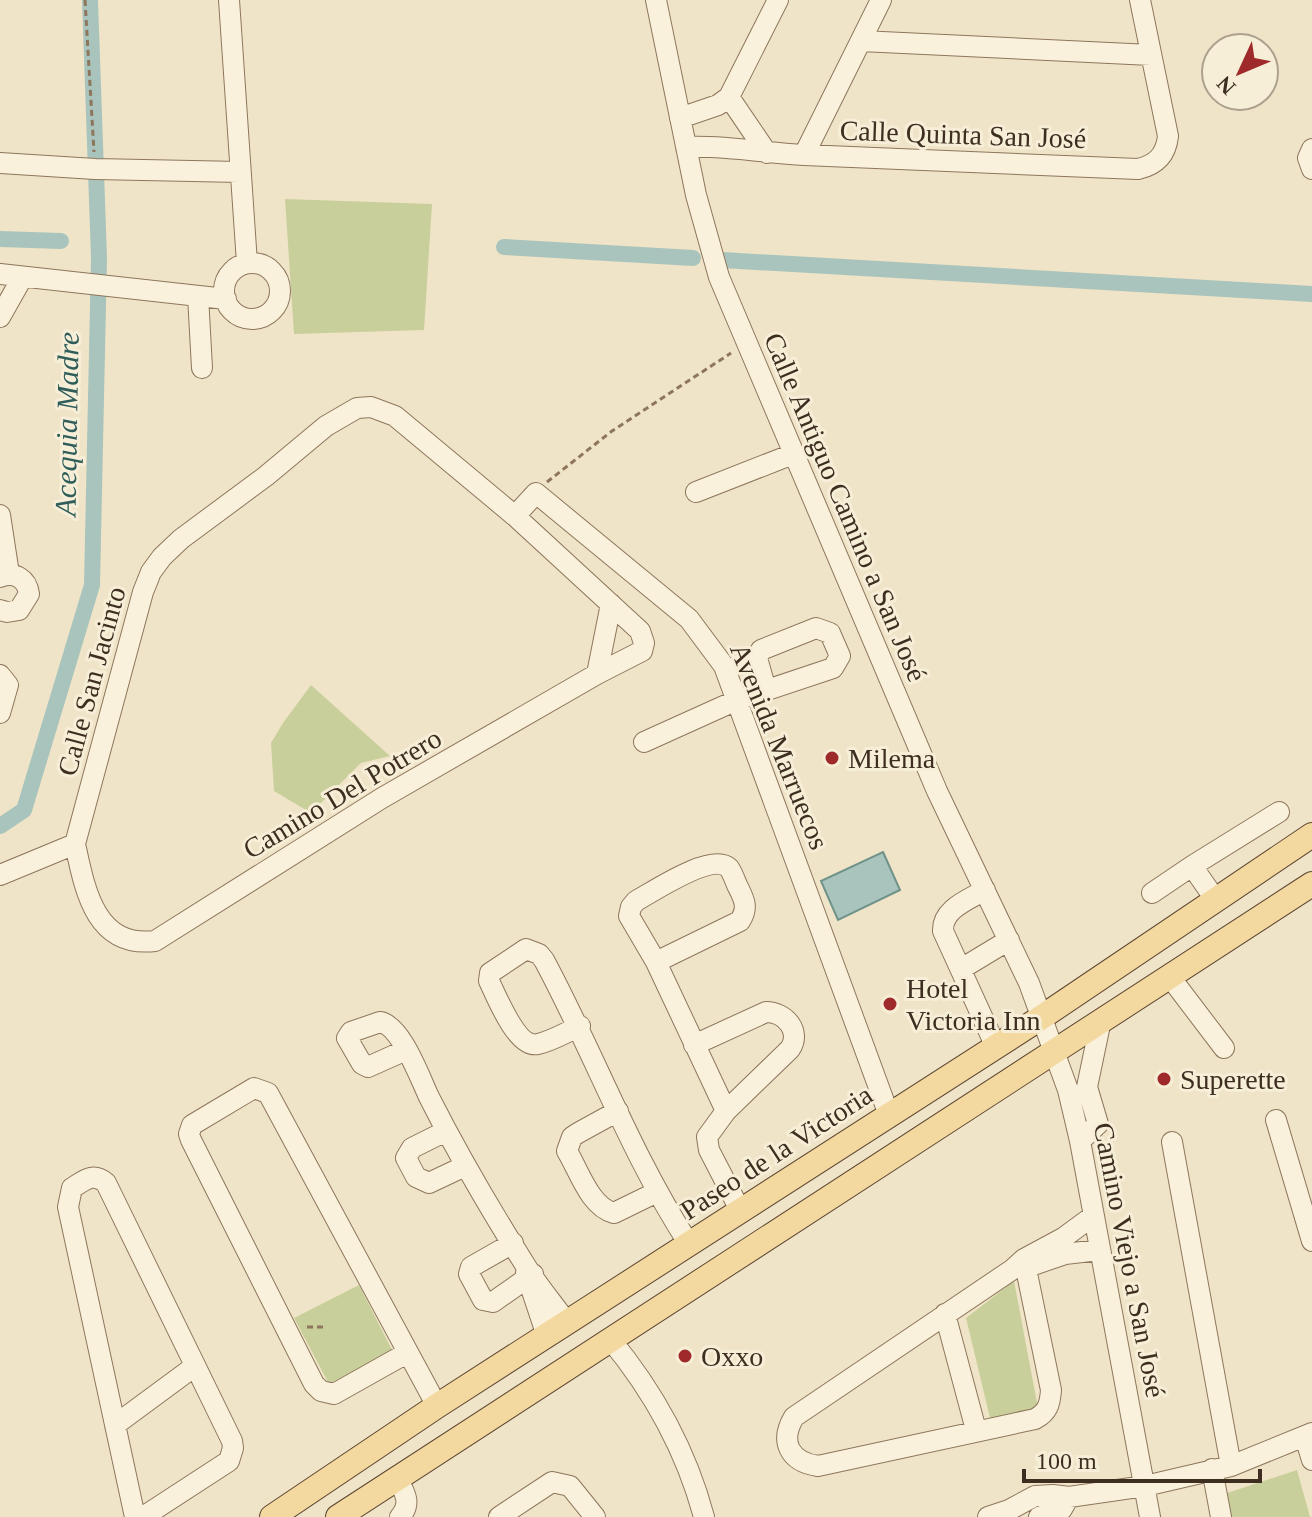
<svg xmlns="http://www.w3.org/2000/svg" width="1312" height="1517" font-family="'Times New Roman',serif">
	<rect width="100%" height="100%" fill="#f0e4c8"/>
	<path fill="#c9cf9b" d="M 285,199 L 432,204 L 424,330 L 294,334 Z
		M 311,685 L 390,756 L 361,763 L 311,813 L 274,791 L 271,743 L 283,723 Z
		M 1014,1281 L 1038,1408 L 990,1418 L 966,1318 Z
		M 359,1285 L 392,1350 L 329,1384 L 294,1318 Z
		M 1297,1470 L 1310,1517 L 1226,1517 L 1221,1495 Z"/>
	<path fill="#a9c4bc" stroke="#6f938a" stroke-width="2" d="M 883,852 L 900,890 L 838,920 L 821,881 Z"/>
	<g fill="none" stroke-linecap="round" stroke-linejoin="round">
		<path stroke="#a9c4bc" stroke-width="16" d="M 0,239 L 61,241
			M 504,247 L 693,258
			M 722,260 L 1312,294
			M 0,826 L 24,810 L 92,585 L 99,258 L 90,0"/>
		<g stroke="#8d765c" stroke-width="22">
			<path id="minor" d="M 229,0 L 247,263
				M 656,0 L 696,195 L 719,277 L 937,791 L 1029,983 L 1068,1090 L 1080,1141 L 1150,1517
				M 861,41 L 1151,55
				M 729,97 L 767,153
				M 680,118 L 718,105 L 729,97 L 778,0
				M 686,147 C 726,145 764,153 804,155 L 1138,169 C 1156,165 1166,155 1168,136 L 1140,0
				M 1312,149 L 1308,158 L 1312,169
				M 804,155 L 881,0
				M 0,163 L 95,169 L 240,172
				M224 291a28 28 0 1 1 56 0a28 28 0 1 1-56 0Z
				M 0,274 L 226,299
				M 198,296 L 202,368
				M 0,317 L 22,278
				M 371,407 L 395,416 L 515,516 L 640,631 L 644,643 L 642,651 L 597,674 L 382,798 L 155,941 C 95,948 85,890 75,844 L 143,592 L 151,572 L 162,557 L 181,539 L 266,476 L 326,426 L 357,408 Z
				M 696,492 L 793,454
				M 0,515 L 9,574
				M 515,516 L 536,493 L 689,619 L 724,666 L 889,1115
				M 0,577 C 15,571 27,579 29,594 L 19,610 L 7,612 L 0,610
				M 597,674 L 611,604
				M 0,675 L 8,685 L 0,713
				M 644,742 L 737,700 L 833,668 L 840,656 L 830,633 L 816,628 L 761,650 L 757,658 L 766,690
				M 0,875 L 75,844
				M 985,890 C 968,900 942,909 943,931 L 996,1047
				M 1152,893 L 1192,866
				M 1215,899 L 1192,866 L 1279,812
				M 656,962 L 740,921 C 749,907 744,899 737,885 C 735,880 732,872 729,868 C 712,852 654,891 636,901 L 631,907 L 629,916 L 656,962 L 726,1111
				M 961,969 L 1009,940
				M 1170,977 L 1224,1048
				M 580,1026 C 567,1032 552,1041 538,1044 C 517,1049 497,997 489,981 L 490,973 L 526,949 L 539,954 L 544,960 C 594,1053 631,1155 689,1244
				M 694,1045 L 766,1012 C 785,1012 802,1031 790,1049 L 726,1111 L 707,1137 L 709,1150 L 740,1210
				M 406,1050 L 368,1067 L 362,1064 L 347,1038 L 351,1032 L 380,1022 C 401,1025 420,1078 429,1097 C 458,1154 490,1209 524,1263 C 536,1284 553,1303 567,1323
				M 618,1111 L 578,1133 L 572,1137 L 567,1151 C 579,1171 590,1207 614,1213 L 657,1192
				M 1276,1120 L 1312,1241
				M 446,1131 L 412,1148 L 406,1158 L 416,1177 L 429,1183 L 465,1166
				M 1080,1141 L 1098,1124 L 1087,1087 L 1101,1020
				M 1172,1142 L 1231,1466
				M 513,1243 L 471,1267 L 469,1274 L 483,1300 L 493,1302 L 533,1274
				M 1024,1259 L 1051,1390 C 1050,1404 1048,1412 1035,1419 L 818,1466 C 790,1462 779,1442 794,1417 L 1013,1269 L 1024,1259 L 1063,1238 L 1093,1216
				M 1033,1265 L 1065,1254 L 1099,1250
				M 526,1273 L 547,1336
				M 945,1314 L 976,1430
				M 610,1339 C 654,1392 686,1450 704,1517
				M 407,1353 L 334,1394 L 321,1391 L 314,1384 L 191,1140 L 189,1134 L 192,1125 L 254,1088 L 268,1093 L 437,1406
				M 115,1425 L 195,1366
				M 1305,1437 L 1312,1460
				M 1212,1469 L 1221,1517
				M 397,1478 C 405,1493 412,1503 400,1517
				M 135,1517 L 68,1207 L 72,1188 C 85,1180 93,1172 106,1183 L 232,1441 L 233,1448 L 229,1461 L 143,1517
				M 499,1517 L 552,1482 L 570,1486 L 595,1517
				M 988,1517 L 1009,1510 L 1035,1496 L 1053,1495 L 1069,1497 L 1145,1486 L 1231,1466 L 1312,1433
				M 1039,1517 L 1062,1509 L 1069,1497"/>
		</g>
		<g stroke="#5b4430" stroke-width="26">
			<path id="major" d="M 272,1517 L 437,1406 L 1042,1017 L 1312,835
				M 338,1517 L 1312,884"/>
		</g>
		<path stroke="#8d765c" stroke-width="3" stroke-dasharray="6 4" stroke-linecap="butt" d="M 85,0 L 94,152
			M 547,482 L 612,431 L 731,353
			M 307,1327 L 327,1327"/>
		<use href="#minor" stroke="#faf1dc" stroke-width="20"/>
		<use href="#major" stroke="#f3d9a0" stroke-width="24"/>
	</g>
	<g fill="#9e2a2b" stroke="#f7eed8" stroke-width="3">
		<circle cx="832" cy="758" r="8"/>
		<circle cx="890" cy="1004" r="8"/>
		<circle cx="1164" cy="1079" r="8"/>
		<circle cx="685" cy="1356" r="8"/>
	</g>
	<g text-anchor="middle" stroke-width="6" stroke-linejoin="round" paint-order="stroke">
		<g font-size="28" fill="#3d2e20" stroke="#f7eed8">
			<text transform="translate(963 134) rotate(2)" y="10">Calle Quinta San José</text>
			<text transform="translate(846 507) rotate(67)" y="10">Calle Antiguo Camino a San José</text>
			<text transform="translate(91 681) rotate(-75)" y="10">Calle San Jacinto</text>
			<text transform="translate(780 746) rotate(68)" y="10">Avenida Marruecos</text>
			<text transform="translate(342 793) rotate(-31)" y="10">Camino Del Potrero</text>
			<text transform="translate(776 1152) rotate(-33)" y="10">Paseo de la Victoria</text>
			<text transform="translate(1130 1260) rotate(79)" y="10">Camino Viejo a San José</text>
		</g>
		<g font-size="28" fill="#3d2e20" stroke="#f7eed8" text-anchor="start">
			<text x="848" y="768">Milema</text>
			<text x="906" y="998">Hotel<tspan x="906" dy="32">Victoria Inn</tspan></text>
			<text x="1180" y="1089">Superette</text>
			<text x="701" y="1366">Oxxo</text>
		</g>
		<g font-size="30" font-style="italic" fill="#2f5d5a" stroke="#f7eed8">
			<text transform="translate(67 424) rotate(-89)" y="10">Acequia Madre</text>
		</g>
	</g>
	<g transform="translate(1240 72) rotate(226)"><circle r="38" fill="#f7eed8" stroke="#ada18e" stroke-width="2"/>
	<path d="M0-6L14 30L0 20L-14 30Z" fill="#9e2a2b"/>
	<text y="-12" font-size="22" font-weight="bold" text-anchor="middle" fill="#3d2e20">N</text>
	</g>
	<path d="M1024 1469v12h236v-12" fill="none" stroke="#3d2e20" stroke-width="4"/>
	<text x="1036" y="1469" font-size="24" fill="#3d2e20" stroke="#f7eed8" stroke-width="6" paint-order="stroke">100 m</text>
</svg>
